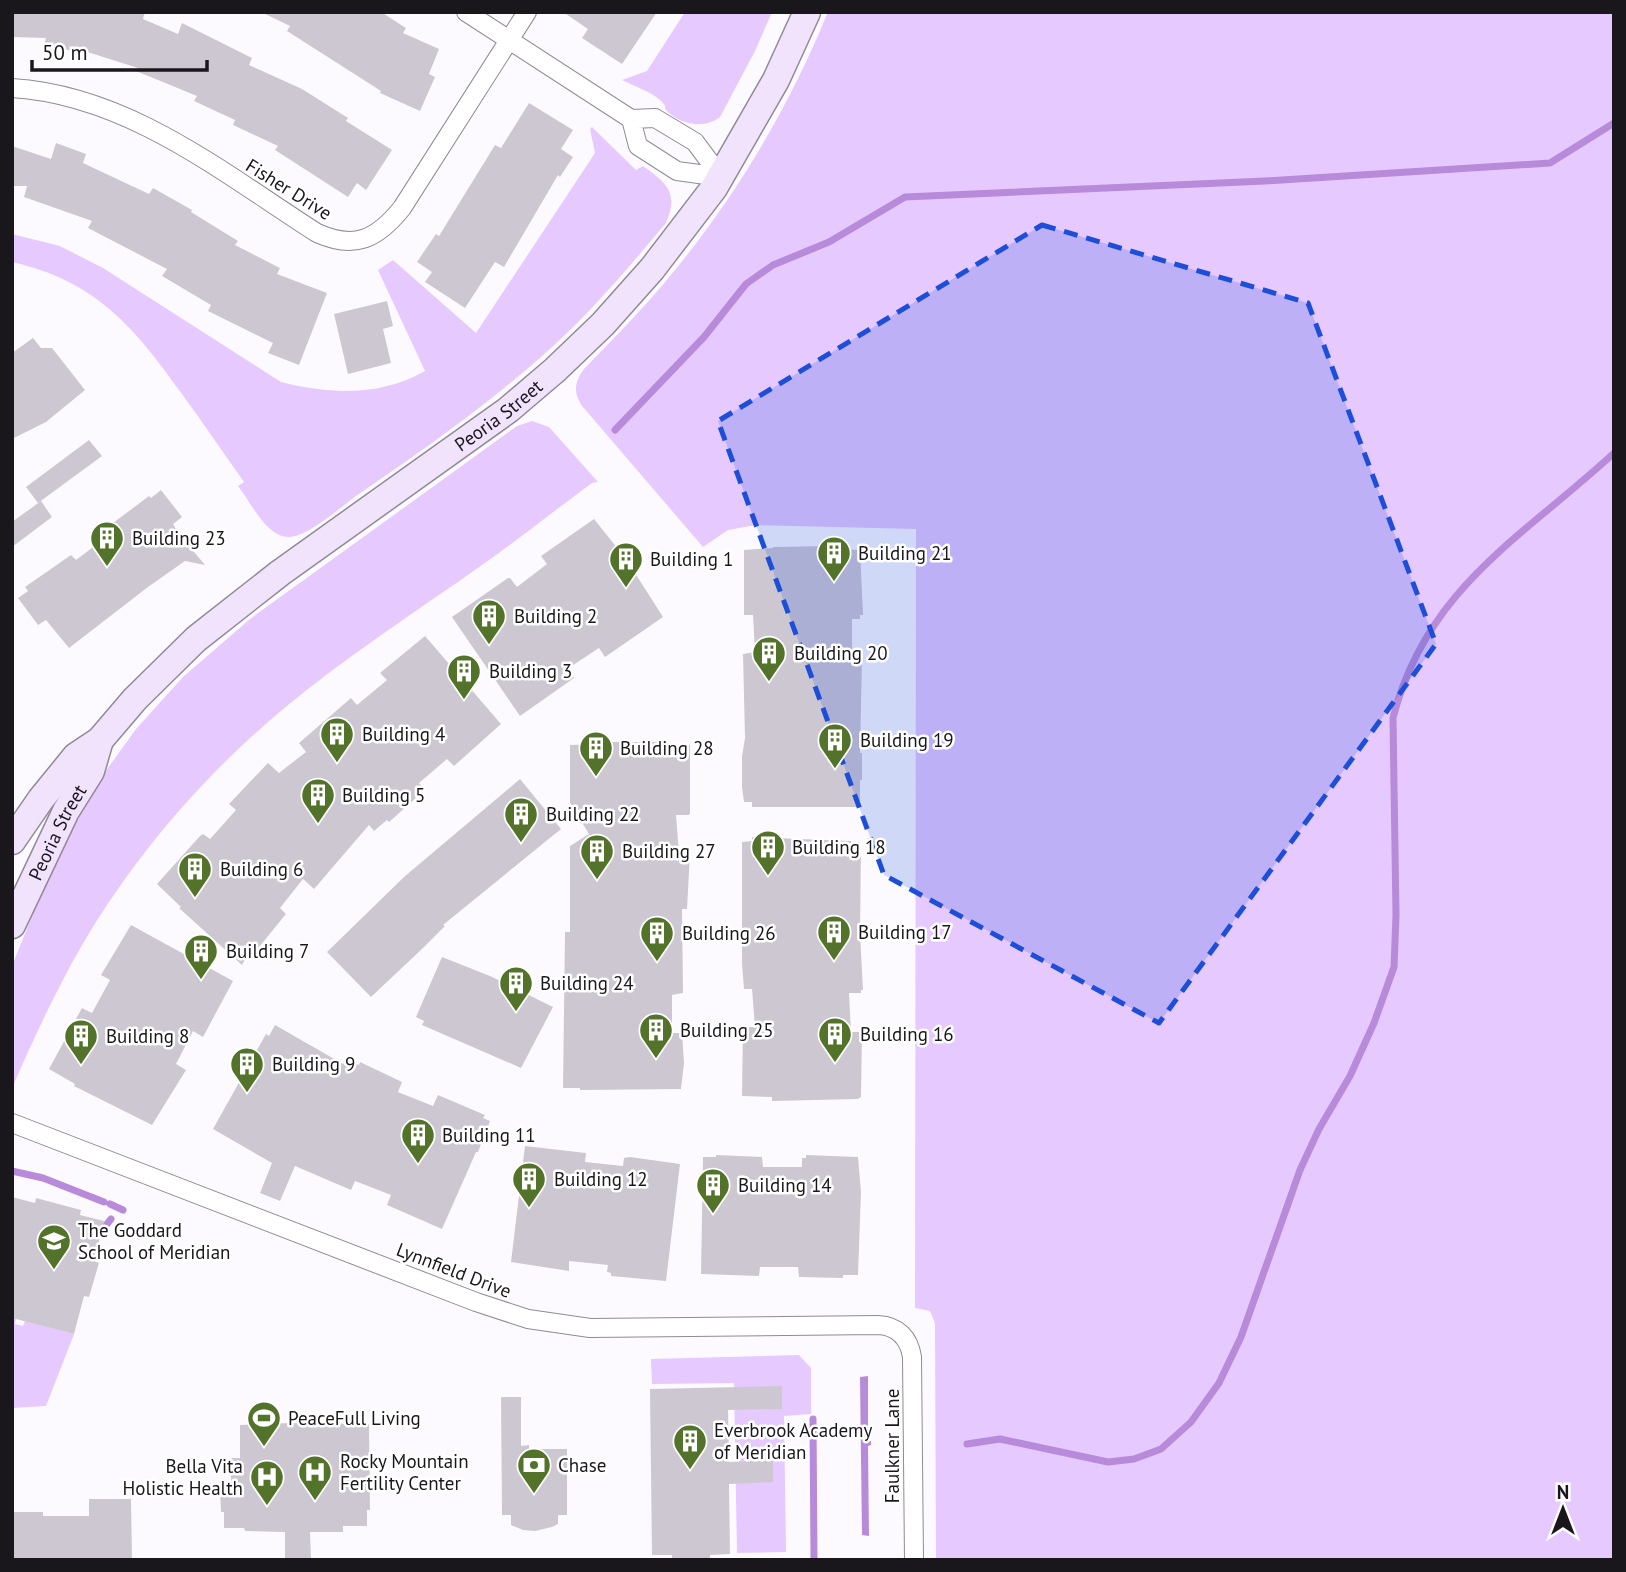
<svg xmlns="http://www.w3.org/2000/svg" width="1626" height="1572" font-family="'PT Sans',sans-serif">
	<rect width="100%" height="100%" fill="#fdfaff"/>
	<path fill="#e6c9fe" d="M 685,12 L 772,12 L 755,51 L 720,117 C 704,129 683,125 668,112 C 661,105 669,109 662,102 C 656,94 632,85 622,80 L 647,71 Z
		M 828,12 L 1614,12 L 1614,1560 L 936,1560 L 935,1323 L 930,1311 L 915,1308 L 916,529 L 756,525 L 728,530 L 703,547 L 583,407 C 573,393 574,383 584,369 C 615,337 647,305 675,270 C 738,193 790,105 828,12 Z
		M 592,127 L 636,170 L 643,166 C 667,183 679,193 666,223 C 629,267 593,310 551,348 C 490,403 423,450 356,496 C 341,507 307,537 289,537 C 266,537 251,502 238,486 L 244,482 C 223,452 203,423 182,394 C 134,327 96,281 12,262 L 12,234 L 60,246 L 103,268 L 281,382 C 330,394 379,397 425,371 L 378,270 L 393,260 L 476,333 L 595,153 L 590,129 Z
		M 532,421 L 549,427 L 598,482 L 592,483 C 555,510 519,539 482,565 C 417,611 350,654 288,705 C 198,779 118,874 64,978 C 45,1014 28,1051 12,1088 L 12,966 L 61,844 L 90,793 L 136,729 L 183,677 L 250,619 L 517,426 Z
		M 12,1317 L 16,1318 L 15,1324 L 23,1326 L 25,1321 L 74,1334 L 46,1406 L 12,1408 Z
		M 799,1355 L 811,1368 L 811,1414 L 784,1416 L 786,1552 L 737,1553 L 734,1383 L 652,1384 L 651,1359 Z"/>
	<path fill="#b88ada" d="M 868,1376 L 868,1440 L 871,1441 L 871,1445 L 868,1446 L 869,1536 L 862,1535 L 860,1377 Z"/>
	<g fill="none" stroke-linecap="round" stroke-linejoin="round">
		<path stroke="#b88ada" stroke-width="7" d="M 615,430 L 704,337 L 746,284 L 773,265 L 829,242 L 905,197 L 1265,181 L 1550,163 L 1614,123
			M 12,1171 L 43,1178 L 104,1202
			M 110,1204 L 123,1210
			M 103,1229 L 111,1219
			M 813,1419 L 814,1560
			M 967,1444 L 1000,1439 L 1108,1462 L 1134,1459 L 1161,1449 L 1191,1422 L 1219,1383 L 1241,1337 L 1300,1170 L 1319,1129 L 1350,1076 L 1374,1023 L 1394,967 L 1396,915 L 1393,718 C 1426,588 1523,537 1614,453"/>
	</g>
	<path fill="#cdc7d2" d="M 12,12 L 145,12 L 143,19 L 178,34 L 182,23 L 252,58 L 249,65 L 302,89 L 348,118 L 346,121 L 392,150 L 366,190 L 357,183 L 348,197 L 275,150 L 278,146 L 233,125 L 235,120 L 194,101 L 197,96 L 136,71 L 138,68 L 78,49 L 77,52 L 44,45 L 46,38 L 12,37 Z
		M 261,12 L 381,12 L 406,28 L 403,33 L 439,49 L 429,74 L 435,77 L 420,111 L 380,93 L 381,91 L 287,31 L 290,26 Z
		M 563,12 L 657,12 L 622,64 L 582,38 L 588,29 Z
		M 529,103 L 573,130 L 561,149 L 573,157 L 560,177 L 558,175 L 504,267 L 495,262 L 465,308 L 425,282 L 432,272 L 417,262 L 436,234 L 439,236 L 495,145 L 501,148 Z
		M 56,143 L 86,154 L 83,163 L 149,194 L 153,188 L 192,210 L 191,212 L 238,241 L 235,245 L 280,268 L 277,274 L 327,293 L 299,365 L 268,353 L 273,343 L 208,311 L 211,305 L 162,276 L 167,269 L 88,228 L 92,221 L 24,197 L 27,186 L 12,186 L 12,146 L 51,159 Z
		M 387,301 L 393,326 L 383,329 L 391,363 L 348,374 L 334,314 Z
		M 33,338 L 41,348 L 52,348 L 85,390 L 46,422 L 12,439 L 12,353 Z
		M 89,440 L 102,456 L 38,503 L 26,487 Z
		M 161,490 L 182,517 L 173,524 L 179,534 L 205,565 L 185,561 L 148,587 L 69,648 L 46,620 L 38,625 L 18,598 L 28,591 L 25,587 L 71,555 L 76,560 L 109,535 L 105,529 L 149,496 L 151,498 Z
		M 41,501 L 52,517 L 12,547 L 12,522 Z
		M 594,519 L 626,559 L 663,617 L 605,657 L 599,648 L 567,669 L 574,678 L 520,716 L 452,617 L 508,578 L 510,578 L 517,587 L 547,564 L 541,556 Z
		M 832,546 L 832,549 L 860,550 L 863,615 L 860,615 L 860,619 L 852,619 L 852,657 L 862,657 L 860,753 L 862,753 L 862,780 L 860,780 L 860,804 L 859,807 L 752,807 L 752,802 L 744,802 L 742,787 L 742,756 L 745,738 L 743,654 L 755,652 L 753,615 L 744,615 L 744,550 L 773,548 L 773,547 Z
		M 425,636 L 501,724 L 454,766 L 447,759 L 419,783 L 425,790 L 389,822 L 387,820 L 374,831 L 369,825 L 314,889 L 303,879 L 280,908 L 286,914 L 255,952 L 251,949 L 242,965 L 179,908 L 181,907 L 157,884 L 200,836 L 203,834 L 210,839 L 236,810 L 229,804 L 268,763 L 279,773 L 306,752 L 299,743 L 351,698 L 357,705 L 387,680 L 380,673 Z
		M 601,742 L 660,742 L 660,745 L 690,745 L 690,813 L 689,815 L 676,815 L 679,853 L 690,853 L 687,909 L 682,909 L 683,993 L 672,995 L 672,1033 L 682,1033 L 684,1063 L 681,1089 L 580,1090 L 580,1088 L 563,1088 L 565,932 L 570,932 L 570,846 L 589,834 L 570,803 L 570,745 L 601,744 Z
		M 520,779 L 561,829 L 443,925 L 445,926 L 423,948 L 371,997 L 327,952 L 404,877 Z
		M 752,837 L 851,841 L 851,846 L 861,846 L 860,933 L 863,990 L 861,990 L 861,993 L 849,993 L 851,1032 L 862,1032 L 861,1097 L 858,1099 L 772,1101 L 772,1097 L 742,1096 L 743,1027 L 755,1027 L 752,989 L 744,989 L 742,964 L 742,842 L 752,841 Z
		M 131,925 L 233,981 L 203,1037 L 193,1031 L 176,1064 L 186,1070 L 152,1125 L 74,1086 L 75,1084 L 49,1069 L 82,1008 L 92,1013 L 110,980 L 101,975 Z
		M 442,957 L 490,976 L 553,1007 L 521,1068 L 422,1025 L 424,1021 L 416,1017 Z
		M 275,1025 L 343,1064 L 346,1059 L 359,1065 L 360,1062 L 402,1082 L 398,1092 L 433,1106 L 438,1095 L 485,1115 L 483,1118 L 490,1121 L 478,1152 L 476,1152 L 442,1229 L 387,1205 L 391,1195 L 355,1181 L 351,1190 L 295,1166 L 280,1201 L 260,1193 L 272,1163 L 213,1129 L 266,1034 L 269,1036 Z
		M 525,1146 L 586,1153 L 585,1162 L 623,1166 L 624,1158 L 630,1157 L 680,1164 L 666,1281 L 611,1276 L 611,1273 L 607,1272 L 608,1265 L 569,1261 L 569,1271 L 511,1262 Z
		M 716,1155 L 762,1157 L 763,1167 L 802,1167 L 802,1158 L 806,1158 L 806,1155 L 858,1157 L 861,1192 L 858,1275 L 843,1275 L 843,1278 L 799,1277 L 798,1267 L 760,1267 L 759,1276 L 701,1274 L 703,1157 L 716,1157 Z
		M 12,1197 L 35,1203 L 36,1198 L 81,1210 L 80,1215 L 104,1221 L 94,1261 L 99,1263 L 89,1297 L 84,1296 L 74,1334 L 12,1318 Z
		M 782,1386 L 782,1409 L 728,1410 L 729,1462 L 773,1460 L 773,1482 L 729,1484 L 730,1554 L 710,1555 L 710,1558 L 703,1560 L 679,1560 L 672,1559 L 672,1555 L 652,1555 L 650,1389 Z
		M 501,1397 L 521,1397 L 521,1446 L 529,1445 L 529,1449 L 567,1449 L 567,1515 L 558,1515 L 558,1524 L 552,1527 L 535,1531 L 523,1530 L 511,1525 L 511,1515 L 502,1515 Z
		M 290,1423 L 369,1424 L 370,1510 L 367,1510 L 367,1526 L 343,1526 L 343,1532 L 310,1532 L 311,1560 L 285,1560 L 285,1532 L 245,1531 L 244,1528 L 224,1528 L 224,1512 L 221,1512 L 220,1490 L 231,1490 L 231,1458 L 240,1458 L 240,1425 Z
		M 89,1499 L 131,1499 L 132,1560 L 12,1560 L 12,1512 L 43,1512 L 43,1516 L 89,1516 Z"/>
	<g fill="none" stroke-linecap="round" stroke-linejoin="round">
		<g stroke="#908a94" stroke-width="20">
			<path id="minor" d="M 466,12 L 631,119 L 655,118 L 695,142 L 721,177
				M 12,88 C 128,95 223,173 317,233 C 355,250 377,239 402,208 L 527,12
				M 631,119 L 638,146 L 677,171 L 721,177
				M 12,1123 L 476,1302 L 528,1319 L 590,1328 L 878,1325 C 898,1326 909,1338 912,1357 L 914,1560"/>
		</g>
		<g stroke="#908a94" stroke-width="29">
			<g id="secondary">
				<path id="s1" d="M 12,841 L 41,799 L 76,756 L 100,740 L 135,699 L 196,639 L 280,573 L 508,410 L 555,370 L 603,324 L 652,269 L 714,188 L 776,80 L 807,12"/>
				<path id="s2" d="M 12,925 L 66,811 L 91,771 L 100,740"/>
			</g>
		</g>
		<use href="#minor" stroke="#fff" stroke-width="18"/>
		<use href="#secondary" stroke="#f1e3fc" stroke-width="26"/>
	</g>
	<path fill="#1d4ed8" fill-opacity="0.2" stroke="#1d4ed8" stroke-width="5" stroke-dasharray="14 9" stroke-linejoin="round" d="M 1042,225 L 1308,303 L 1436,644 L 1159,1023 L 884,875 L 718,421 Z"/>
	<defs>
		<g id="building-pin" transform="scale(1.75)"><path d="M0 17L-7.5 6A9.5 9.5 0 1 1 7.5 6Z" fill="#527329" stroke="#fff"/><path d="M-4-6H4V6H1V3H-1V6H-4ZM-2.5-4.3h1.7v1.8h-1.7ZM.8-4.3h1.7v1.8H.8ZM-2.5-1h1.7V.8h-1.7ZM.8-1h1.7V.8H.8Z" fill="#fff"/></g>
		<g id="school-pin" transform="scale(1.75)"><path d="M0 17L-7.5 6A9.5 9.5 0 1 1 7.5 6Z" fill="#527329" stroke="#fff"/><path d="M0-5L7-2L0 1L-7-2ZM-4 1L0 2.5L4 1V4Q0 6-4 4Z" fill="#fff"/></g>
		<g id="stadium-pin" transform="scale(1.75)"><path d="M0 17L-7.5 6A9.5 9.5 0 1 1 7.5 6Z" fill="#527329" stroke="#fff"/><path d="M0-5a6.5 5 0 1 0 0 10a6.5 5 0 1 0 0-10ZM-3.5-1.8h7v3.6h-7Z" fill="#fff"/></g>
		<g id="bank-pin" transform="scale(1.75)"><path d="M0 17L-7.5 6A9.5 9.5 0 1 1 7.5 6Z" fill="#527329" stroke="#fff"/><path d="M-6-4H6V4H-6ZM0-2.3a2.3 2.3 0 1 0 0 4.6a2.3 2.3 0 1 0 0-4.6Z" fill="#fff"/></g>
		<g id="hospital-pin" transform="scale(1.75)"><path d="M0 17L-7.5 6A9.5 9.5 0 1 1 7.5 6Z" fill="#527329" stroke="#fff"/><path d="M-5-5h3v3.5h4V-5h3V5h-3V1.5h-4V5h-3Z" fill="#fff"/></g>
	</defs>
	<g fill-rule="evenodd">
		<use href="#building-pin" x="107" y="538"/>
		<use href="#building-pin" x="834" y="553"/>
		<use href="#building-pin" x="626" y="559"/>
		<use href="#building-pin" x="489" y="616"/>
		<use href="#building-pin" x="769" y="653"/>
		<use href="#building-pin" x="464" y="671"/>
		<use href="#building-pin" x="337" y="734"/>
		<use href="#building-pin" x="835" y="740"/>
		<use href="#building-pin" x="596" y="748"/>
		<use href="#building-pin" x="318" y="795"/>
		<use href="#building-pin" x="521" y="814"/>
		<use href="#building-pin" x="768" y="847"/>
		<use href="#building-pin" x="597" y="851"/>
		<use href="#building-pin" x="195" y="869"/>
		<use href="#building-pin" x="834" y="932"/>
		<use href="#building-pin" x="657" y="933"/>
		<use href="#building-pin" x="201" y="951"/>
		<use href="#building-pin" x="516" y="983"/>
		<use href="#building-pin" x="656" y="1030"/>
		<use href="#building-pin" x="835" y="1034"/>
		<use href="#building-pin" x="81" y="1036"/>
		<use href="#building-pin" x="247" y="1064"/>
		<use href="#building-pin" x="418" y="1135"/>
		<use href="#building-pin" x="529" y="1179"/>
		<use href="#building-pin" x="713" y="1185"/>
		<use href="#school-pin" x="54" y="1241"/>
		<use href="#stadium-pin" x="264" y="1418"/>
		<use href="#building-pin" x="690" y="1441"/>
		<use href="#bank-pin" x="534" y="1465"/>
		<use href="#hospital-pin" x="315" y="1472"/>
		<use href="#hospital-pin" x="267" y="1477"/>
	</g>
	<g text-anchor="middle" stroke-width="5" stroke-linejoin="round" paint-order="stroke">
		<g font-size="19" fill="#19171b" stroke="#fff">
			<text transform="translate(289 189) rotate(32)" y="7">Fisher Drive</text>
			<text dy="7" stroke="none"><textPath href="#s1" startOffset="651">Peoria Street</textPath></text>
			<text dy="7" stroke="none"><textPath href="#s2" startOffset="103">Peoria Street</textPath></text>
			<text transform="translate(454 1270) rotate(21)" y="7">Lynnfield Drive</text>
			<text transform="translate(892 1446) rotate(-90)" y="7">Faulkner Lane</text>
		</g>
		<g font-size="19" fill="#19171b" stroke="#fff" text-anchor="start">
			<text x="132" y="545">Building 23</text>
			<text x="858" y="560">Building 21</text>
			<text x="650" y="566">Building 1</text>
			<text x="514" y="623">Building 2</text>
			<text x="794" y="660">Building 20</text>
			<text x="489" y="678">Building 3</text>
			<text x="362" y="741">Building 4</text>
			<text x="860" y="747">Building 19</text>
			<text x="620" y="755">Building 28</text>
			<text x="342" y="802">Building 5</text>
			<text x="546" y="821">Building 22</text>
			<text x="792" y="854">Building 18</text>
			<text x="622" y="858">Building 27</text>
			<text x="220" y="876">Building 6</text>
			<text x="858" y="939">Building 17</text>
			<text x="682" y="940">Building 26</text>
			<text x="226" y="958">Building 7</text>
			<text x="540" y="990">Building 24</text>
			<text x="680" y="1037">Building 25</text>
			<text x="860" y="1041">Building 16</text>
			<text x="106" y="1043">Building 8</text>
			<text x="272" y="1071">Building 9</text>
			<text x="442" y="1142">Building 11</text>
			<text x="554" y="1186">Building 12</text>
			<text x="738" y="1192">Building 14</text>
			<text x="78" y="1237">The Goddard<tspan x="78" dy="22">School of Meridian</tspan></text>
			<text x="288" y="1425">PeaceFull Living</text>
			<text x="714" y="1437">Everbrook Academy<tspan x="714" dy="22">of Meridian</tspan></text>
			<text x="340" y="1468">Rocky Mountain<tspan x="340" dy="22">Fertility Center</tspan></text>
			<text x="558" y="1472">Chase</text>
			<text x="243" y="1473" text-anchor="end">Bella Vita<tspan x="243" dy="22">Holistic Health</tspan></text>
		</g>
	</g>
	<rect width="1626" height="1572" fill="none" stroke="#19171b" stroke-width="28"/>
	<g transform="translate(1563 1509)" stroke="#ffffff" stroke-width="5" paint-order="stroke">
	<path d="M0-5L12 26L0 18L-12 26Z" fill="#19171b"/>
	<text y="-10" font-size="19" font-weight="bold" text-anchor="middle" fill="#19171b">N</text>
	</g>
	<path d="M32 60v10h175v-10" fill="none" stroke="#19171b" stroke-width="3.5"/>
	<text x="42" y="60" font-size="21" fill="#19171b" stroke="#ffffff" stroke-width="5" paint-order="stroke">50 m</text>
</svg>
